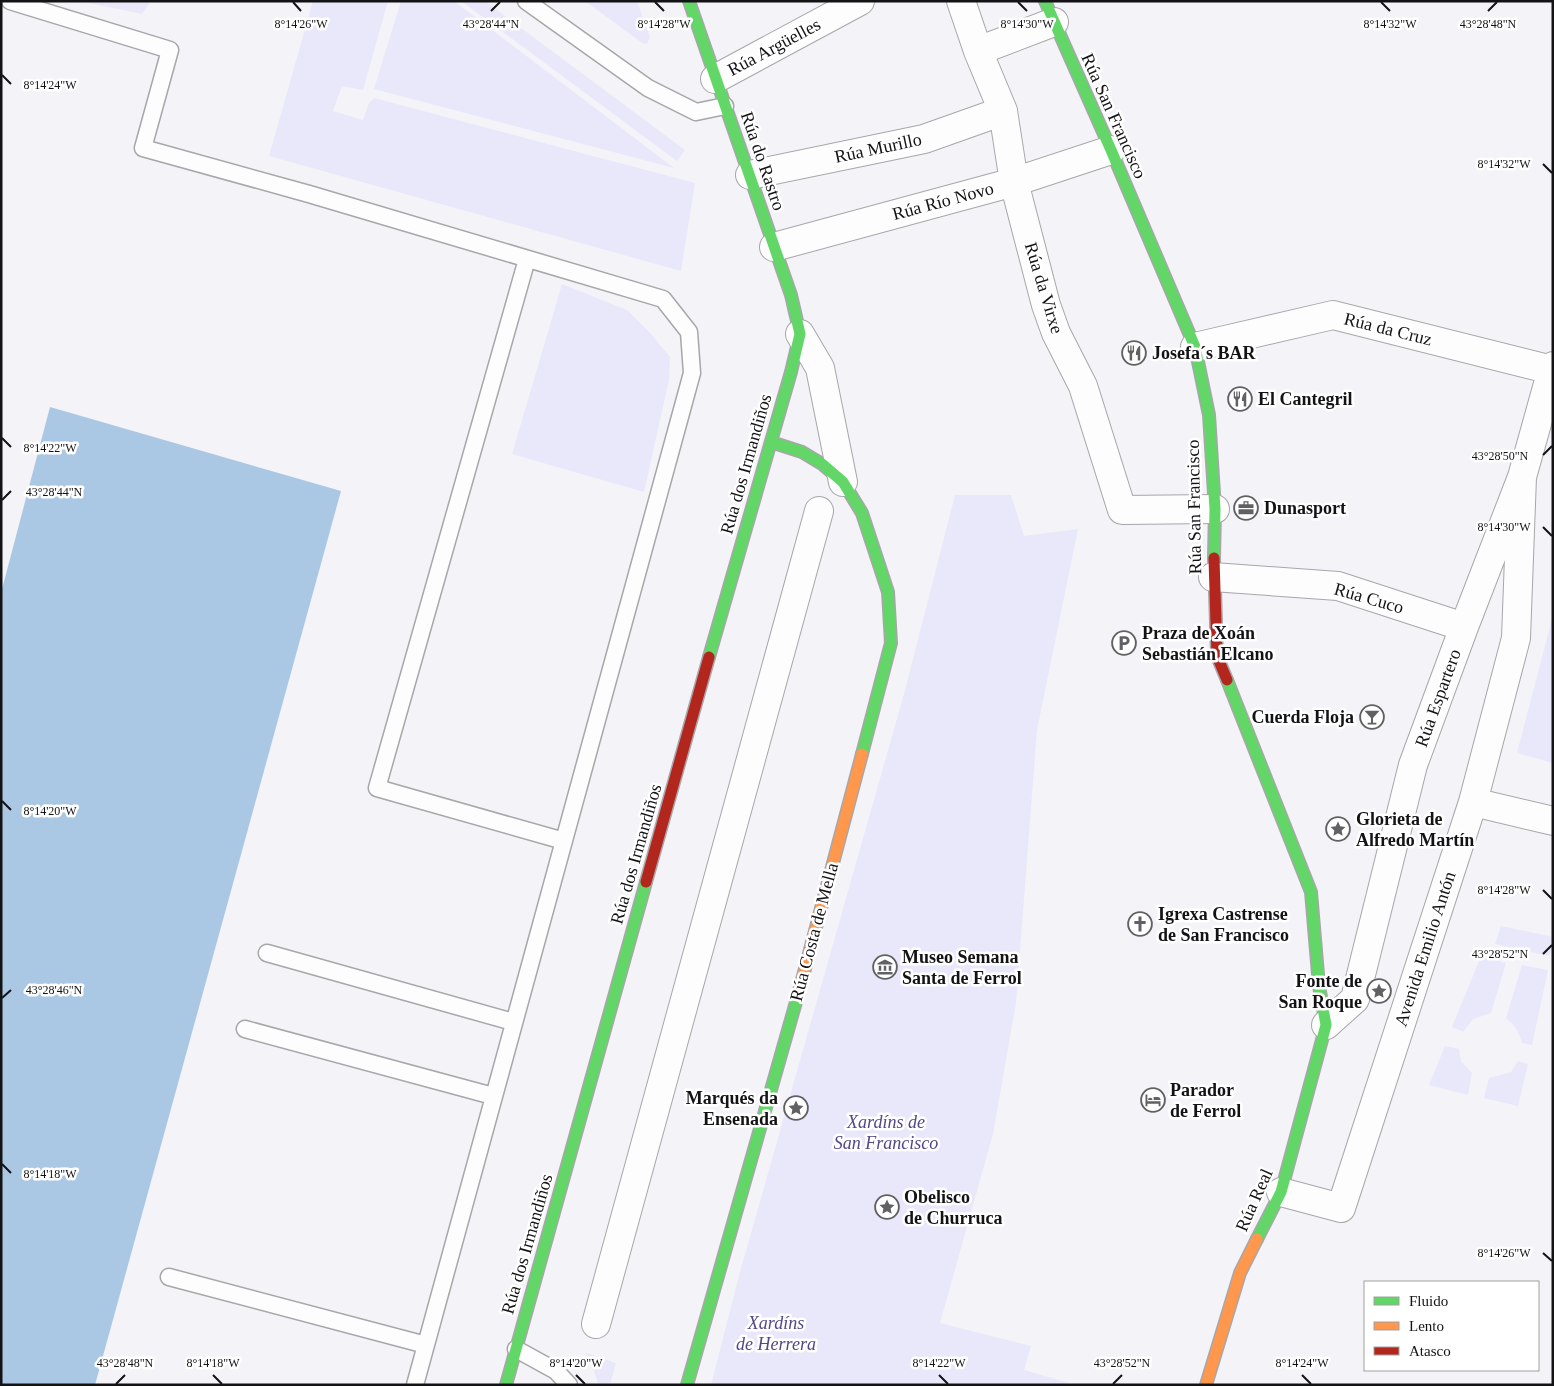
<svg xmlns="http://www.w3.org/2000/svg" width="1554" height="1386" font-family="Georgia,serif">
	<rect width="100%" height="100%" fill="#f3f3f8"/>
	<path fill="#e9e8fb" d="M 80,1 L 149,1 L 149,4 L 142,14 Z
		M 313,1 L 388,1 L 363,90 L 342,86 L 333,111 L 363,120 L 369,103 L 374,98 L 695,183 L 681,271 L 269,156 Z
		M 401,1 L 454,1 L 674,168 L 374,89 Z
		M 461,1 L 485,1 L 685,150 L 677,161 Z
		M 585,1 L 637,1 L 650,37 L 647,44 L 642,43 Z
		M 562,284 L 627,310 L 651,334 L 670,357 L 669,380 L 644,492 L 512,454 Z
		M 955,495 L 1011,495 L 1024,536 L 1078,529 L 1037,730 L 1016,1003 L 993,1134 L 940,1323 L 1031,1346 L 1024,1370 L 1069,1383 L 1068,1385 L 711,1385 L 740,1272 L 904,694 Z
		M 1553,615 L 1553,763 L 1517,753 Z
		M 1501,926 L 1553,937 L 1553,945 L 1549,956 L 1495,944 Z
		M 1481,956 L 1506,963 L 1491,1013 L 1473,1019 L 1463,1032 L 1452,1027 Z
		M 1522,965 L 1548,970 L 1532,1045 L 1522,1043 C 1519,1032 1515,1025 1506,1018 Z
		M 1445,1046 L 1459,1049 L 1461,1061 L 1472,1073 L 1468,1095 L 1429,1085 Z
		M 1518,1061 L 1528,1064 L 1518,1106 L 1484,1098 L 1489,1078 L 1511,1072 Z
		M 586,1353 L 616,1363 L 610,1385 L 599,1385 L 591,1363 Z"/>
	<path fill="#aac8e4" d="M 50,407 L 341,491 L 95,1385 L 1,1385 L 1,593 Z"/>
	<g fill="none" stroke-linecap="round" stroke-linejoin="round">
		<g stroke="#a7a7aa" stroke-width="19">
			<path id="lane" d="M 10,1 L 170,50 L 143,148 L 309,194 L 663,299 L 689,332 L 692,373 L 415,1385
				M 526,1 L 648,88 L 696,112 L 725,106
				M 527,259 L 377,788 L 564,841
				M 267,953 L 513,1022
				M 245,1029 L 493,1096
				M 169,1277 L 426,1345
				M 516,1349 L 556,1371 L 569,1385"/>
		</g>
		<g stroke="#a7a7aa" stroke-width="30">
			<path id="street" d="M 961,1 L 978,51 L 1003,111 L 1014,182 L 1046,305 L 1056,333 L 1083,386 L 1122,510 L 1215,509
				M 978,51 L 1054,22
				M 715,79 L 860,1
				M 750,175 L 924,139 L 1003,111
				M 774,247 L 1014,182 L 1111,150
				M 800,334 L 820,368 L 843,482
				M 1195,347 L 1333,315 L 1552,370
				M 1213,577 L 1338,586 L 1464,627
				M 1473,802 L 1553,821
				M 1326,1025 L 1355,999 L 1413,765 L 1464,627 L 1522,477 L 1553,366
				M 1281,1192 L 1341,1208 L 1473,802 L 1516,638 L 1522,477
				M 596,1324 L 819,511"/>
		</g>
		<g stroke="#a7a7aa" stroke-width="14">
			<path id="fast" d="M 689,1 L 791,295 L 800,334 L 791,372 L 709,657
				M 1045,1 L 1111,150 L 1195,347 L 1209,415 L 1215,509 L 1214,558
				M 771,442 L 802,452 L 822,464 L 843,482 L 862,513 L 888,592 L 891,643 L 862,754
				M 1227,680 L 1311,892 L 1319,986 L 1326,1025 L 1281,1192 L 1257,1239
				M 506,1385 L 646,882
				M 687,1385 L 798,995"/>
		</g>
		<g stroke="#a7a7aa" stroke-width="14">
			<path id="slow" d="M 798,995 L 862,754
				M 1206,1385 L 1240,1273 L 1257,1239"/>
		</g>
		<g stroke="#a7a7aa" stroke-width="14">
			<path id="jam" d="M 1214,558 L 1217,656 L 1227,680
				M 646,882 L 709,657"/>
		</g>
		<use href="#lane" stroke="#fdfdfe" stroke-width="16"/>
		<use href="#street" stroke="#fdfdfe" stroke-width="28"/>
		<use href="#fast" stroke="#63d668" stroke-width="11"/>
		<use href="#slow" stroke="#ff974d" stroke-width="11"/>
		<use href="#jam" stroke="#b3261e" stroke-width="11"/>
	</g>
	<path fill="none" stroke="#131315" stroke-width="2" d="M 293,2 L 301,11M 655,2 L 664,11M 1018,2 L 1027,11M 1381,2 L 1390,11M 491,11 L 500,2M 1488,11 L 1497,2M 2,75 L 11,84M 1543,164 L 1552,173M 2,438 L 11,447M 1543,455 L 1552,446M 2,500 L 11,491M 1543,527 L 1552,536M 2,801 L 11,810M 1543,890 L 1552,899M 1543,954 L 1552,945M 2,998 L 11,990M 2,1164 L 11,1173M 1543,1253 L 1552,1261M 213,1375 L 222,1384M 576,1375 L 585,1384M 939,1375 L 948,1384M 1302,1375 L 1311,1384M 116,1384 L 125,1375M 1113,1384 L 1122,1375"/>
	<defs>
		<g id="restaurant-ring" transform="scale(1.25)"><circle r="9.5" fill="#fff" stroke="#616164" stroke-width="1.5"/><path d="M-5-6h1v4h1v-4h1v4h1v-4h1v5L-1.5 .5V6h-2V.5L-5-1ZM5-6V6H3V1.5H1.5Q1.5-4 5-6Z" fill="#616164"/></g>
		<g id="office-ring" transform="scale(1.25)"><circle r="9.5" fill="#fff" stroke="#616164" stroke-width="1.5"/><path d="M-6-3h4V-5.5h4V-3h4V5H-6ZM-1-4.5V-3h2v-1.5ZM-6 0V1H6V0Z" fill="#616164"/></g>
		<g id="parking-ring" transform="scale(1.25)"><circle r="9.5" fill="#fff" stroke="#616164" stroke-width="1.5"/><path d="M-3.5-5.5H1a3.5 3.5 0 0 1 0 7H-1V5.5H-3.5ZM-1-3.4V-.6H.8a1.4 1.4 0 0 0 0-2.8Z" fill="#616164"/></g>
		<g id="bar-ring" transform="scale(1.25)"><circle r="9.5" fill="#fff" stroke="#616164" stroke-width="1.5"/><path d="M-6-5H6L.8 .8V4.5H3.5V6h-7V4.5H-.8V.8Z" fill="#616164"/></g>
		<g id="sight-ring" transform="scale(1.25)"><circle r="9.5" fill="#fff" stroke="#616164" stroke-width="1.5"/><path d="M0-6L1.8-2.2L6-1.7L2.9 1.2L3.7 5.4L0 3.3L-3.7 5.4L-2.9 1.2L-6-1.7L-1.8-2.2Z" fill="#616164"/></g>
		<g id="church-ring" transform="scale(1.25)"><circle r="9.5" fill="#fff" stroke="#616164" stroke-width="1.5"/><path d="M-1.2-6h2.4v3.5h3.3v2.4h-3.3V6h-2.4V-.1h-3.3v-2.4h3.3Z" fill="#616164"/></g>
		<g id="museum-ring" transform="scale(1.25)"><circle r="9.5" fill="#fff" stroke="#616164" stroke-width="1.5"/><path d="M0-6L6-3V-2H-6V-3ZM-5-1h2V3h-2ZM-1-1h2V3h-2ZM3-1h2V3H3ZM-6 4H6V6H-6Z" fill="#616164"/></g>
		<g id="hotel-ring" transform="scale(1.25)"><circle r="9.5" fill="#fff" stroke="#616164" stroke-width="1.5"/><path d="M-6-4.5h1.5V1H6V5H4.5V3h-9V5H-6ZM-4 0a1.8 1.8 0 1 1 3.6 0ZM.5 0V-2.5h3Q6-2.5 6 0Z" fill="#616164"/></g>
	</defs>
	<g fill-rule="evenodd">
		<use href="#restaurant-ring" x="1134" y="353"/>
		<use href="#restaurant-ring" x="1240" y="399"/>
		<use href="#office-ring" x="1246" y="508"/>
		<use href="#parking-ring" x="1124" y="643"/>
		<use href="#bar-ring" x="1372" y="717"/>
		<use href="#sight-ring" x="1338" y="829"/>
		<use href="#church-ring" x="1140" y="924"/>
		<use href="#museum-ring" x="885" y="967"/>
		<use href="#sight-ring" x="1379" y="991"/>
		<use href="#hotel-ring" x="1153" y="1100"/>
		<use href="#sight-ring" x="796" y="1108"/>
		<use href="#sight-ring" x="887" y="1207"/>
	</g>
	<g text-anchor="middle" stroke-width="5" stroke-linejoin="round" paint-order="stroke">
		<g font-size="18" fill="#131315" stroke="#fff">
			<text transform="translate(774 47) rotate(-28)" y="6">Rúa Argüelles</text>
			<text transform="translate(1114 116) rotate(66)" y="6">Rúa San Francisco</text>
			<text transform="translate(878 148) rotate(-12)" y="6">Rúa Murillo</text>
			<text transform="translate(763 161) rotate(71)" y="6">Rúa do Rastro</text>
			<text transform="translate(943 201) rotate(-15)" y="6">Rúa Río Novo</text>
			<text transform="translate(1044 288) rotate(73)" y="6">Rúa da Virxe</text>
			<text transform="translate(1388 329) rotate(14)" y="6">Rúa da Cruz</text>
			<text transform="translate(746 464) rotate(-74)" y="6">Rúa dos Irmandiños</text>
			<text transform="translate(1194 507) rotate(-91)" y="6">Rúa San Francisco</text>
			<text transform="translate(1369 598) rotate(16)" y="6">Rúa Cuco</text>
			<text transform="translate(1438 698) rotate(-70)" y="6">Rúa Espartero</text>
			<text transform="translate(636 854) rotate(-74)" y="6">Rúa dos Irmandiños</text>
			<text transform="translate(814 932) rotate(-75)" y="6">Rúa Costa de Mella</text>
			<text transform="translate(1425 949) rotate(-72)" y="6">Avenida Emilio Antón</text>
			<text transform="translate(1254 1200) rotate(-66)" y="6">Rúa Real</text>
			<text transform="translate(527 1244) rotate(-74)" y="6">Rúa dos Irmandiños</text>
		</g>
		<g font-size="18" font-weight="bold" fill="#131315" stroke="#fff" text-anchor="start">
			<text x="1152" y="359">Josefa´s BAR</text>
			<text x="1258" y="405">El Cantegril</text>
			<text x="1264" y="514">Dunasport</text>
			<text x="1142" y="639">Praza de Xoán<tspan x="1142" dy="21">Sebastián Elcano</tspan></text>
			<text x="1354" y="723" text-anchor="end">Cuerda Floja</text>
			<text x="1356" y="825">Glorieta de<tspan x="1356" dy="21">Alfredo Martín</tspan></text>
			<text x="1158" y="920">Igrexa Castrense<tspan x="1158" dy="21">de San Francisco</tspan></text>
			<text x="902" y="963">Museo Semana<tspan x="902" dy="21">Santa de Ferrol</tspan></text>
			<text x="1362" y="987" text-anchor="end">Fonte de<tspan x="1362" dy="21">San Roque</tspan></text>
			<text x="1170" y="1096">Parador<tspan x="1170" dy="21">de Ferrol</tspan></text>
			<text x="778" y="1104" text-anchor="end">Marqués da<tspan x="778" dy="21">Ensenada</tspan></text>
			<text x="904" y="1203">Obelisco<tspan x="904" dy="21">de Churruca</tspan></text>
		</g>
		<g font-size="18" font-style="italic" fill="#524887" stroke="#fff">
			<text x="886" y="1128">Xardíns de<tspan x="886" dy="21">San Francisco</tspan></text>
			<text x="776" y="1329">Xardíns<tspan x="776" dy="21">de Herrera</tspan></text>
		</g>
	</g>
	<g font-size="12" text-anchor="middle" fill="#131315" stroke="#fff" stroke-width="5" stroke-linejoin="round" paint-order="stroke">
		<text x="1390" y="28">8°14'32"W</text>
		<text x="301" y="28">8°14'26"W</text>
		<text x="491" y="28">43°28'44"N</text>
		<text x="664" y="28">8°14'28"W</text>
		<text x="1027" y="28">8°14'30"W</text>
		<text x="1488" y="28">43°28'48"N</text>
		<text x="50" y="89">8°14'24"W</text>
		<text x="1504" y="168">8°14'32"W</text>
		<text x="50" y="452">8°14'22"W</text>
		<text x="1500" y="460">43°28'50"N</text>
		<text x="54" y="496">43°28'44"N</text>
		<text x="1504" y="531">8°14'30"W</text>
		<text x="50" y="815">8°14'20"W</text>
		<text x="1504" y="894">8°14'28"W</text>
		<text x="1500" y="958">43°28'52"N</text>
		<text x="54" y="994">43°28'46"N</text>
		<text x="50" y="1178">8°14'18"W</text>
		<text x="1504" y="1257">8°14'26"W</text>
		<text x="125" y="1367">43°28'48"N</text>
		<text x="213" y="1367">8°14'18"W</text>
		<text x="576" y="1367">8°14'20"W</text>
		<text x="939" y="1367">8°14'22"W</text>
		<text x="1122" y="1367">43°28'52"N</text>
		<text x="1302" y="1367">8°14'24"W</text>
	</g>
	<rect width="1554" height="1386" fill="none" stroke="#131315" stroke-width="5"/>
	<rect x="1364" y="1281" width="175" height="90" fill="#ffffff" stroke="#a1a1a1"/>
	<rect x="1374" y="1297" width="25" height="8" fill="#63d668" stroke="#a1a1a1"/>
	<text x="1409" y="1306" font-size="15" fill="#131315">Fluido</text>
	<rect x="1374" y="1322" width="25" height="8" fill="#ff974d" stroke="#a1a1a1"/>
	<text x="1409" y="1331" font-size="15" fill="#131315">Lento</text>
	<rect x="1374" y="1347" width="25" height="8" fill="#b3261e" stroke="#a1a1a1"/>
	<text x="1409" y="1356" font-size="15" fill="#131315">Atasco</text>
</svg>
